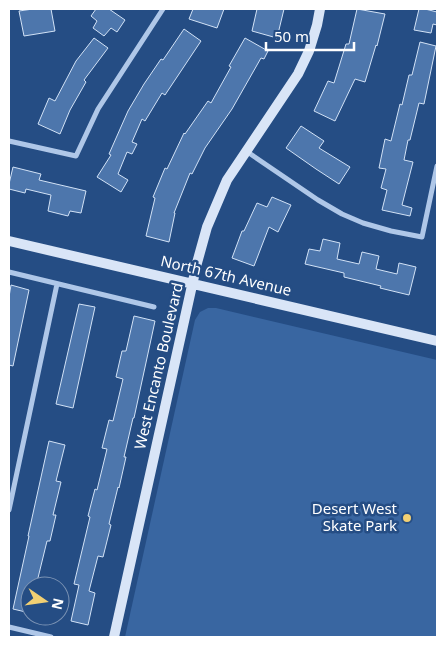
<svg xmlns="http://www.w3.org/2000/svg" width="446" height="646" font-family="'Noto Sans',sans-serif">
	<rect width="100%" height="100%" fill="#254d84"/>
	<path fill="#3966a1" d="M 208,308 L 216,308 L 437,360 L 437,637 L 125,637 L 195,320 L 200,312 Z"/>
	<path fill="#4d76ac" stroke="#d2e2f6" d="M 33,9 L 51,9 L 55,31 L 24,36 L 19,11 Z
		M 96,9 L 109,9 L 125,20 L 117,32 L 111,28 L 104,36 L 93,28 L 97,21 L 91,16 Z
		M 193,9 L 224,9 L 217,28 L 189,19 Z
		M 257,9 L 284,9 L 277,38 L 252,31 Z
		M 357,9 L 385,14 L 377,46 L 376,45 L 365,82 L 355,79 L 335,121 L 314,111 L 328,81 L 334,83 L 346,44 L 349,44 Z
		M 419,9 L 425,9 L 437,12 L 437,25 L 433,24 L 431,33 L 414,30 Z
		M 184,29 L 201,41 L 165,95 L 162,93 L 145,121 L 142,119 L 132,142 L 137,144 L 132,154 L 127,152 L 118,174 L 128,180 L 121,192 L 97,177 L 111,155 L 109,154 L 128,111 L 144,84 L 161,59 L 163,60 Z
		M 94,38 L 108,48 L 84,80 L 86,82 L 70,110 L 60,134 L 38,124 L 49,98 L 55,101 L 76,61 Z
		M 245,38 L 268,51 L 264,59 L 261,58 L 232,109 L 205,148 L 192,174 L 190,173 L 174,213 L 175,213 L 169,242 L 146,236 L 155,198 L 153,197 L 165,168 L 167,169 L 184,133 L 185,134 L 208,101 L 211,103 L 231,67 L 229,66 Z
		M 420,42 L 436,46 L 424,104 L 419,103 L 410,140 L 408,140 L 404,160 L 413,162 L 402,205 L 412,208 L 410,216 L 382,210 L 387,190 L 381,188 L 386,169 L 379,168 L 385,139 L 391,141 L 400,104 L 402,105 L 409,75 L 412,75 Z
		M 301,126 L 324,141 L 319,148 L 350,167 L 339,184 L 316,169 L 286,148 Z
		M 13,167 L 41,174 L 39,180 L 86,191 L 81,213 L 70,211 L 68,216 L 48,211 L 51,195 L 26,189 L 25,193 L 9,189 L 9,184 Z
		M 272,197 L 291,205 L 278,232 L 269,227 L 254,266 L 232,258 L 242,231 L 244,231 L 257,203 L 267,207 Z
		M 323,239 L 340,243 L 337,259 L 359,264 L 362,252 L 379,256 L 376,269 L 397,274 L 399,263 L 416,267 L 409,295 L 380,288 L 381,286 L 344,277 L 344,273 L 305,264 L 309,249 L 320,251 Z
		M 11,285 L 29,290 L 13,366 L 9,365 L 9,297 Z
		M 79,304 L 95,307 L 73,408 L 56,404 Z
		M 134,316 L 155,321 L 134,418 L 133,418 L 124,457 L 126,457 L 119,488 L 118,487 L 109,524 L 111,525 L 103,557 L 98,556 L 89,591 L 95,593 L 88,625 L 71,621 L 79,585 L 74,584 L 90,517 L 88,516 L 95,489 L 97,490 L 107,449 L 102,448 L 109,420 L 113,421 L 123,379 L 116,377 L 122,351 L 126,351 Z
		M 49,441 L 65,445 L 56,481 L 61,482 L 53,515 L 56,515 L 50,541 L 47,541 L 36,586 L 30,586 L 30,613 L 13,609 L 29,536 L 28,536 Z"/>
	<g fill="none" stroke-linecap="round" stroke-linejoin="round">
		<path stroke="#afc7e8" stroke-width="5" d="M 9,141 L 76,156 L 98,109 L 163,9
			M 246,151 L 318,200 L 342,214 L 363,223 L 391,231 L 422,237 L 437,166
			M 9,272 L 154,307
			M 9,510 L 57,284
			M 9,627 L 51,637"/>
		<path stroke="#d9e5f7" stroke-width="10" d="M 9,241 L 437,341
			M 114,637 L 197,263 L 207,227 L 227,180 L 298,74 L 309,51 L 317,25 L 320,9"/>
	</g>
	<circle fill="#f2d073" stroke="#254d84" stroke-width="2" cx="407" cy="518" r="5"/>
	<g text-anchor="middle" stroke-width="5" stroke-linejoin="round" paint-order="stroke">
		<g font-size="15" fill="#fff" stroke="#254d84">
			<text transform="translate(226 276) rotate(13)" y="5">North 67th Avenue</text>
			<text transform="translate(159 366) rotate(-77)" y="5">West Encanto Boulevard</text>
		</g>
		<g font-size="15" fill="#fff" stroke="#254d84" text-anchor="end">
			<text x="397" y="514">Desert West<tspan x="397" dy="17">Skate Park</tspan></text>
		</g>
	</g>
	<rect width="446" height="646" fill="none" stroke="#ffffff" stroke-width="20"/>
	<g transform="translate(45 601) rotate(103)"><circle r="24" fill="#254d84" stroke="#7c94b5"/>
	<path d="M0-4L9 19L0 12L-9 19Z" fill="#f2d073"/>
	<text y="-8" font-size="14" font-weight="bold" text-anchor="middle" fill="#ffffff">N</text>
	</g>
	<path d="M266 42v8h88v-8" fill="none" stroke="#ffffff" stroke-width="2.5"/>
	<text x="274" y="42" font-size="15" fill="#ffffff" stroke="#254d84" stroke-width="4" paint-order="stroke">50 m</text>
</svg>
